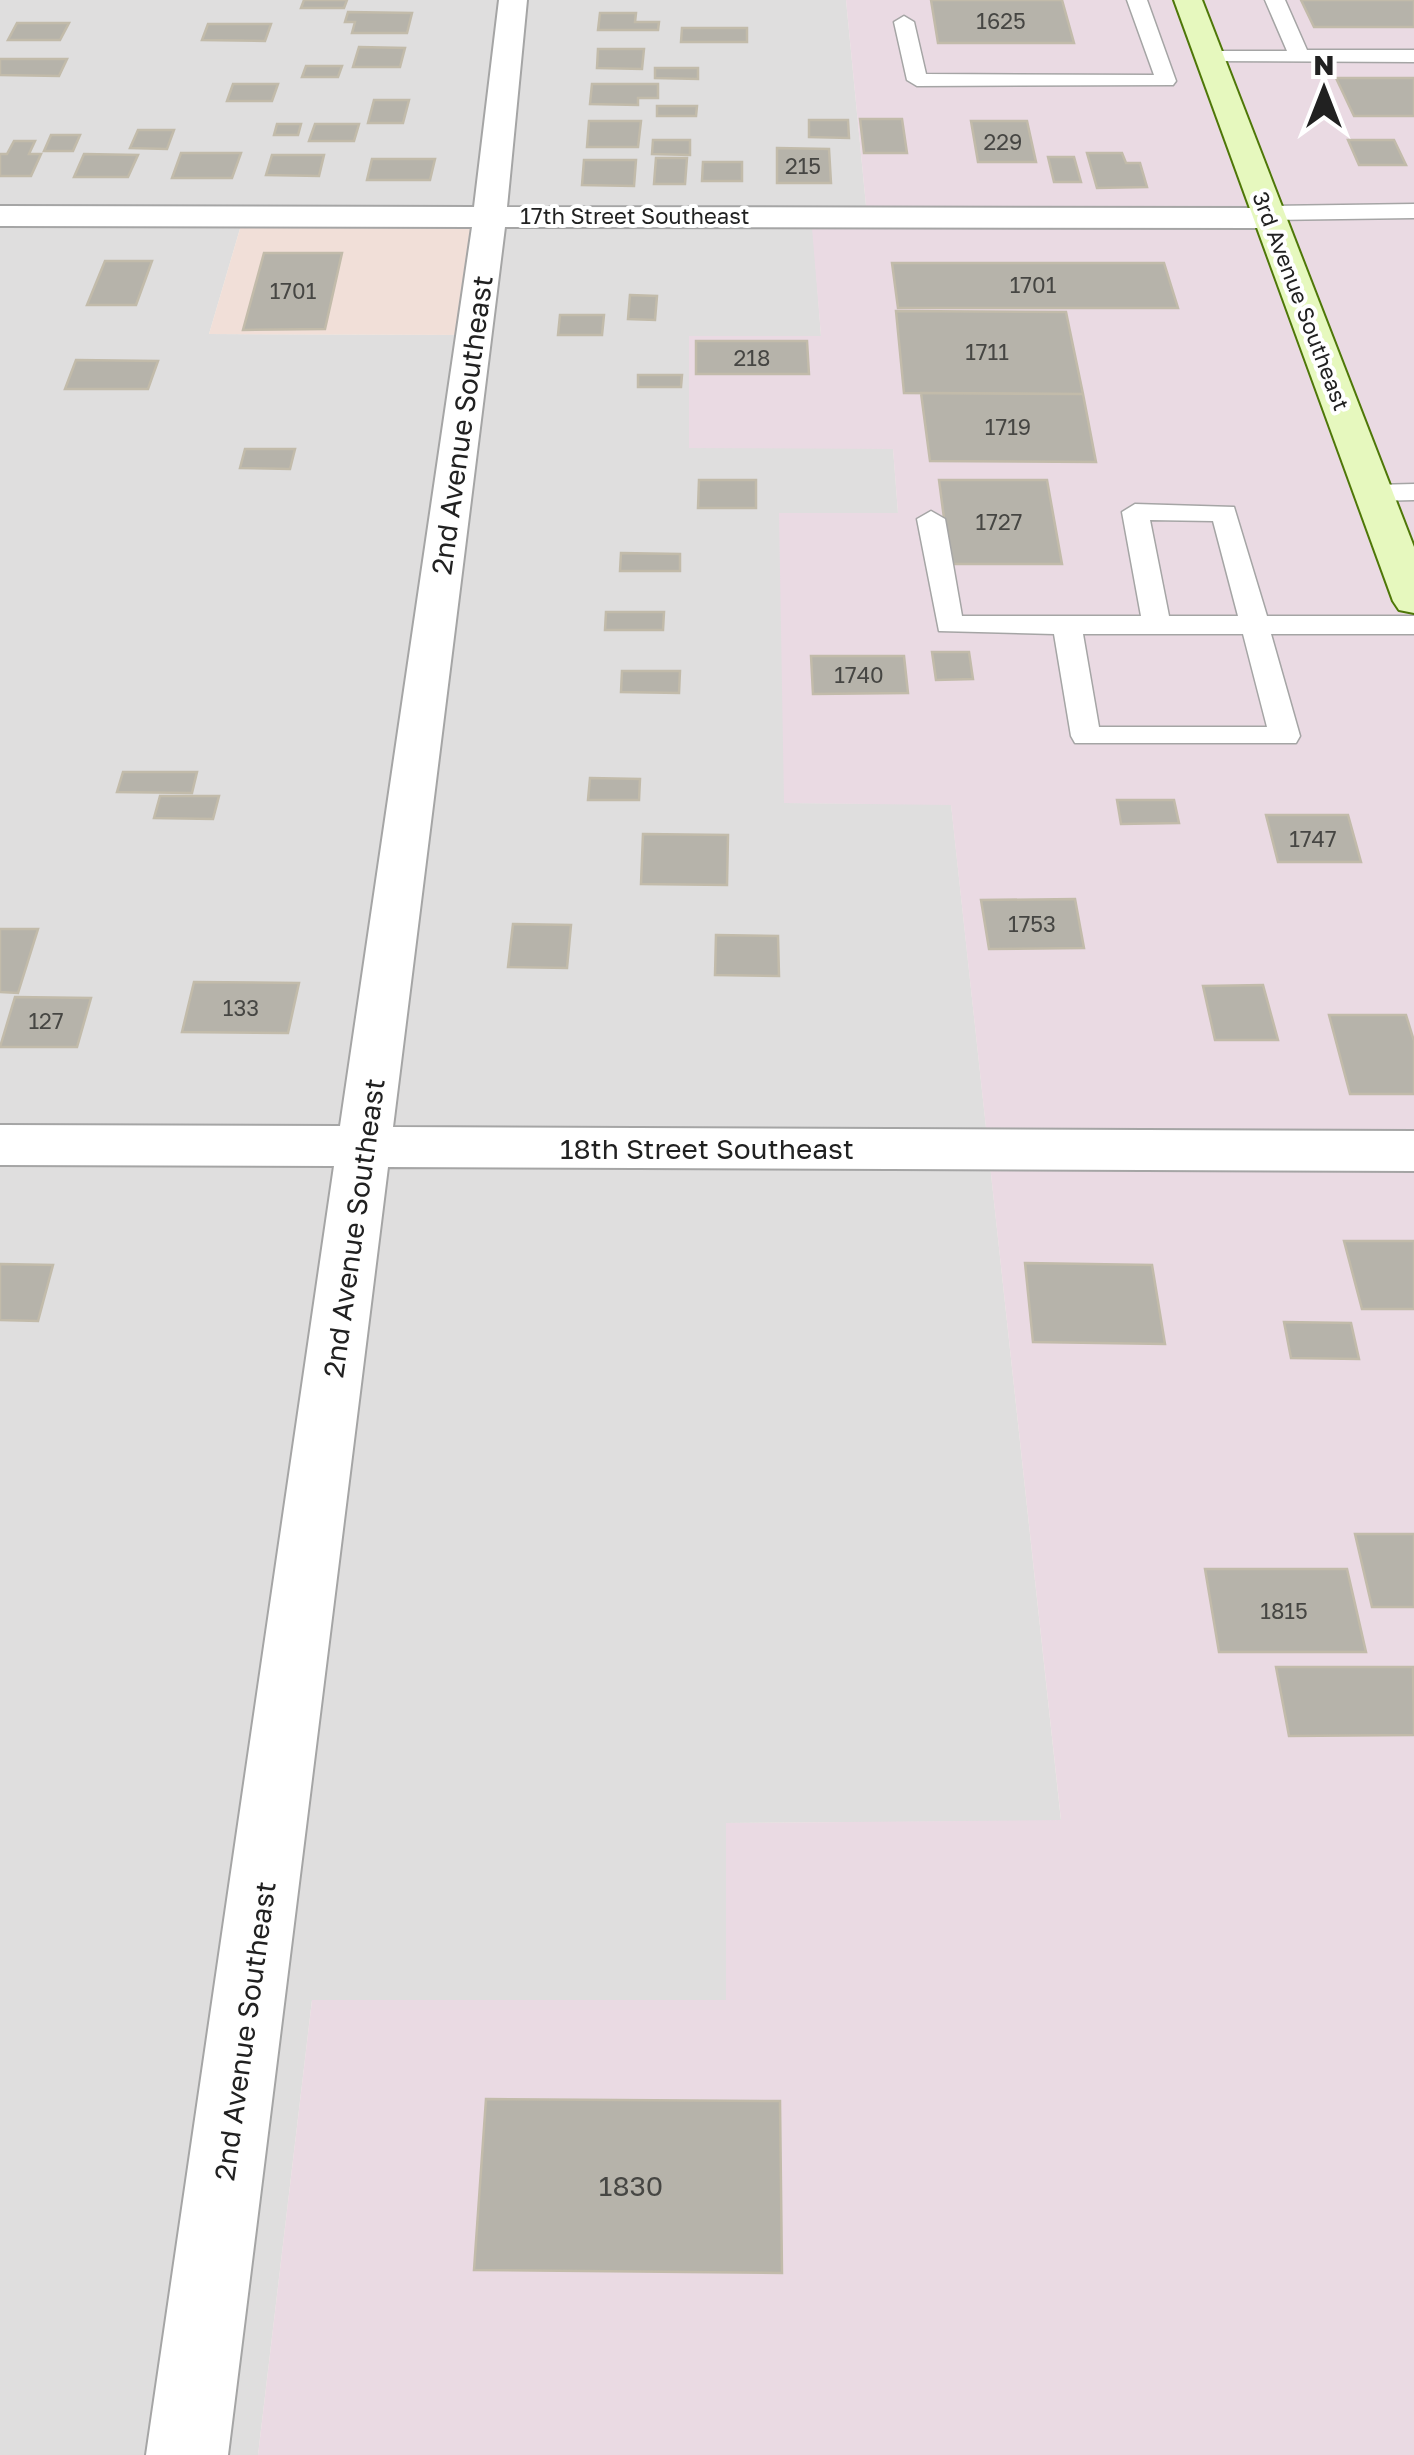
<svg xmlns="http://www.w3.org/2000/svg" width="1414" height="2455" font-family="'Golos Text',sans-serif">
	<rect width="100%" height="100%" fill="#f1f0e8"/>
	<path fill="#dfdede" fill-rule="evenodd" d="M 0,0 L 846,0 L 867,216 L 812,217 L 821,336 L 690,448 L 893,448 L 898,513 L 780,513 L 785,803 L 951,804 L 1061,1821 L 726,1823 L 727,2000 L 312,2000 L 258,2455 L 0,2455 ZM 244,215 L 474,335 L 209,334 Z"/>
	<path fill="#f1dfd8" d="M 244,215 L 490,215 L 474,335 L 209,334 Z"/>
	<path fill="#eadae3" d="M 846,0 L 1414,0 L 1414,2455 L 258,2455 L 312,2000 L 726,2000 L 726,1823 L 1061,1820 L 951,805 L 784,803 L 779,513 L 898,513 L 893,449 L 689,448 L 689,336 L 821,336 L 811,216 L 867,216 Z"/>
	<path fill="#b6b3aa" stroke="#c2bbaa" stroke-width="2.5" d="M 304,0 L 347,0 L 344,8 L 301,8 Z
		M 931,0 L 1062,0 L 1074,43 L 938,43 Z
		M 1301,0 L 1414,0 L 1414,27 L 1314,27 Z
		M 348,12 L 412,13 L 407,33 L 352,33 L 355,22 L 345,22 Z
		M 600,13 L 636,13 L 635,22 L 659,22 L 658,30 L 598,30 Z
		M 17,23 L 69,23 L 60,40 L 8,40 Z
		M 208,24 L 271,24 L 265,41 L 202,40 Z
		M 682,28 L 747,28 L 747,42 L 681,42 Z
		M 359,47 L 405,48 L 400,67 L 353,67 Z
		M 598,49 L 644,49 L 642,69 L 597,68 Z
		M 0,59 L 67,59 L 59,76 L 0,75 Z
		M 306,66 L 342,66 L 338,77 L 302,77 Z
		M 655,68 L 698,68 L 698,79 L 655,78 Z
		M 1336,78 L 1414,78 L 1414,116 L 1354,116 Z
		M 233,84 L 278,84 L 272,101 L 227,101 Z
		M 592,84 L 658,84 L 658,98 L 638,98 L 638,105 L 590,104 Z
		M 374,100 L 409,100 L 403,123 L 368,123 Z
		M 657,106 L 697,106 L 696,116 L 657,116 Z
		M 860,119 L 902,119 L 907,153 L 864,153 Z
		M 809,120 L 848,120 L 849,138 L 809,137 Z
		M 589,121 L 641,121 L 638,147 L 587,147 Z
		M 971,121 L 1027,121 L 1036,162 L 978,162 Z
		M 277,124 L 301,124 L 298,135 L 274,135 Z
		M 315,124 L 359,124 L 354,141 L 309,141 Z
		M 138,130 L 174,130 L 167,149 L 130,148 Z
		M 51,135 L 80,135 L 73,151 L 44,151 Z
		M 653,140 L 690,140 L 690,155 L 652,154 Z
		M 1348,140 L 1394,140 L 1406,165 L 1359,165 Z
		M 14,141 L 35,141 L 29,154 L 41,154 L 31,176 L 0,176 L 0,154 L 7,154 Z
		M 777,148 L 829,149 L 831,183 L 777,183 Z
		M 181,153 L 241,153 L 232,178 L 172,178 Z
		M 1087,153 L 1122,153 L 1126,163 L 1140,163 L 1147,187 L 1097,188 Z
		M 84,154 L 138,155 L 128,177 L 74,177 Z
		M 272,155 L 324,155 L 319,176 L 266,175 Z
		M 1048,157 L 1074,157 L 1081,182 L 1054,182 Z
		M 656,158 L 687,158 L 685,184 L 654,184 Z
		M 372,159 L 435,159 L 430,180 L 367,180 Z
		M 584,160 L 636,160 L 634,186 L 582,185 Z
		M 703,162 L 742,162 L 742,181 L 702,181 Z
		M 264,253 L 342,253 L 325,329 L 243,330 Z
		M 105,261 L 152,261 L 136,305 L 87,305 Z
		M 892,263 L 1164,263 L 1178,308 L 898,308 Z
		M 630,295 L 657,296 L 655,320 L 628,319 Z
		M 896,311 L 1066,312 L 1083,394 L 904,393 Z
		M 560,315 L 604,315 L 602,335 L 558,335 Z
		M 696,341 L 807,341 L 809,374 L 696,374 Z
		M 76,360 L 158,361 L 148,389 L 65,389 Z
		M 638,375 L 682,375 L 681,387 L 638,387 Z
		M 921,393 L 1083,394 L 1096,462 L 930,461 Z
		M 245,449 L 295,449 L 290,469 L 240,468 Z
		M 699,480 L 756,480 L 756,508 L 698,508 Z
		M 939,480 L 1047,480 L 1062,564 L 950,564 Z
		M 621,553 L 680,554 L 680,571 L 620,571 Z
		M 606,612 L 664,612 L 663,630 L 605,630 Z
		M 932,652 L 969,652 L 973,679 L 936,680 Z
		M 811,656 L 904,656 L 908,693 L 813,694 Z
		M 622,671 L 680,671 L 679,693 L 621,692 Z
		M 123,772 L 197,772 L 192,793 L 117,792 Z
		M 590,778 L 640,779 L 639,800 L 588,800 Z
		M 160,796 L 219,796 L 213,819 L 154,818 Z
		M 1117,800 L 1174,800 L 1179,823 L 1121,824 Z
		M 1266,815 L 1348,815 L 1361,862 L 1278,862 Z
		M 643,834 L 728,835 L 727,885 L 641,884 Z
		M 1075,899 L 1084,948 L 989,949 L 981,900 Z
		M 513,924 L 571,925 L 567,968 L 508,967 Z
		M 0,929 L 38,929 L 18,993 L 0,992 Z
		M 716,935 L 778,936 L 779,976 L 715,975 Z
		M 194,982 L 299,983 L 288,1033 L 182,1032 Z
		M 1263,985 L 1278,1040 L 1215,1040 L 1203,986 Z
		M 15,997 L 91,998 L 77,1047 L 0,1047 Z
		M 1329,1015 L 1406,1015 L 1414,1041 L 1414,1094 L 1350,1094 Z
		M 1344,1241 L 1414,1241 L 1414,1309 L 1362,1309 Z
		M 1025,1263 L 1152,1265 L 1165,1344 L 1033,1342 Z
		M 0,1264 L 53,1265 L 38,1321 L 0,1320 Z
		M 1284,1322 L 1351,1323 L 1359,1359 L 1291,1358 Z
		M 1355,1534 L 1414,1534 L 1414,1607 L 1372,1607 Z
		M 1205,1569 L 1347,1569 L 1366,1652 L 1219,1652 Z
		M 1276,1667 L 1413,1667 L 1414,1735 L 1289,1736 Z
		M 486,2099 L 780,2101 L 782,2273 L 474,2270 Z"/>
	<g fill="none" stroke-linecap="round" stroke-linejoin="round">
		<g stroke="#a5a5a5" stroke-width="3">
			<path id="lane" d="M 1127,0 L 1147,0 L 1176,81 L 1173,85 L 917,86 L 907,80 L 894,22 L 904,16 L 914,22 L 926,74 L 1154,75 Z
				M 1265,0 L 1285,0 L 1307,50 L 1414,50 L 1414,62 L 1202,61 L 1199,57 L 1209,51 L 1287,51 Z
				M 1414,204 L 1414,218 L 1267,220 L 1256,213 L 1267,206 Z
				M 1414,484 L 1414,500 L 1373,501 L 1360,493 L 1373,485 Z
				M 1135,504 L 1234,507 L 1267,616 L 1414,616 L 1414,634 L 1271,634 L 1300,736 L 1296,743 L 1075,743 L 1071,736 L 1054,634 L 939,631 L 917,519 L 931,511 L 945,519 L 962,616 L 1141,616 L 1122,512 ZM 1150,520 L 1213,521 L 1238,616 L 1169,616 ZM 1083,634 L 1243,634 L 1267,727 L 1099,727 Z"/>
		</g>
		<g stroke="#a5a5a5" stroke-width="4">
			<path id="street" d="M 499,0 L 527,0 L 507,207 L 1269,208 L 1281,211 L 1286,218 L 1281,225 L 1269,228 L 505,227 L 393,1127 L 1414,1131 L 1414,1171 L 388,1167 L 228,2455 L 146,2455 L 334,1166 L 0,1165 L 0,1125 L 340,1126 L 472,227 L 0,226 L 0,206 L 474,207 Z"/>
		</g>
		<g stroke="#4e7708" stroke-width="4">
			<path id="secondary" d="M 1174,0 L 1202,0 L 1414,547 L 1414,613 L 1399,610 L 1393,601 Z"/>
		</g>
		<use href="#lane" fill="#fff" fill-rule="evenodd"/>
		<use href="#street" fill="#fff" fill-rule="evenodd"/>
		<use href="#secondary" fill="#e6f8be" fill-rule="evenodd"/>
	</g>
	<g text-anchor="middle" stroke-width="8" stroke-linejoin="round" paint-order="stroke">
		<g font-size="22" fill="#464643">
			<text x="1001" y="29">1625</text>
			<text x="1003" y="150">229</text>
			<text x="803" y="174">215</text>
			<text x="1033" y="293">1701</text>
			<text x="293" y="299">1701</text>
			<text x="987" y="360">1711</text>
			<text x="752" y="366">218</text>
			<text x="1008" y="435">1719</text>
			<text x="999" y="530">1727</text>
			<text x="859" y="683">1740</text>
			<text x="1313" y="847">1747</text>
			<text x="1032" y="932">1753</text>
			<text x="241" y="1016">133</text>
			<text x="46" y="1029">127</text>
			<text x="1284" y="1619">1815</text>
		</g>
		<g font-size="22" fill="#212121" stroke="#fff">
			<text x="635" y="224">17th Street Southeast</text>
			<text transform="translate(1301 301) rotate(69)" y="8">3rd Avenue Southeast</text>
		</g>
		<g font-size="28" fill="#212121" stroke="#fff">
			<text transform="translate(462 425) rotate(-82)" y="10">2nd Avenue Southeast</text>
			<text x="707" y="1159">18th Street Southeast</text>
			<text transform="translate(354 1228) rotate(-82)" y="10">2nd Avenue Southeast</text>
			<text transform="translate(245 2031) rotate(-82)" y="10">2nd Avenue Southeast</text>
		</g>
		<g font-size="28" fill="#464643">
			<text x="631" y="2196">1830</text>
		</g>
	</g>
	<g transform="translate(1324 90)" stroke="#ffffff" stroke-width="8" paint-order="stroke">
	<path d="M0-8L18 38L0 25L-18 38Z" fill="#212121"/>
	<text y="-15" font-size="28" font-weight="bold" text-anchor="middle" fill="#212121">N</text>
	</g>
</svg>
